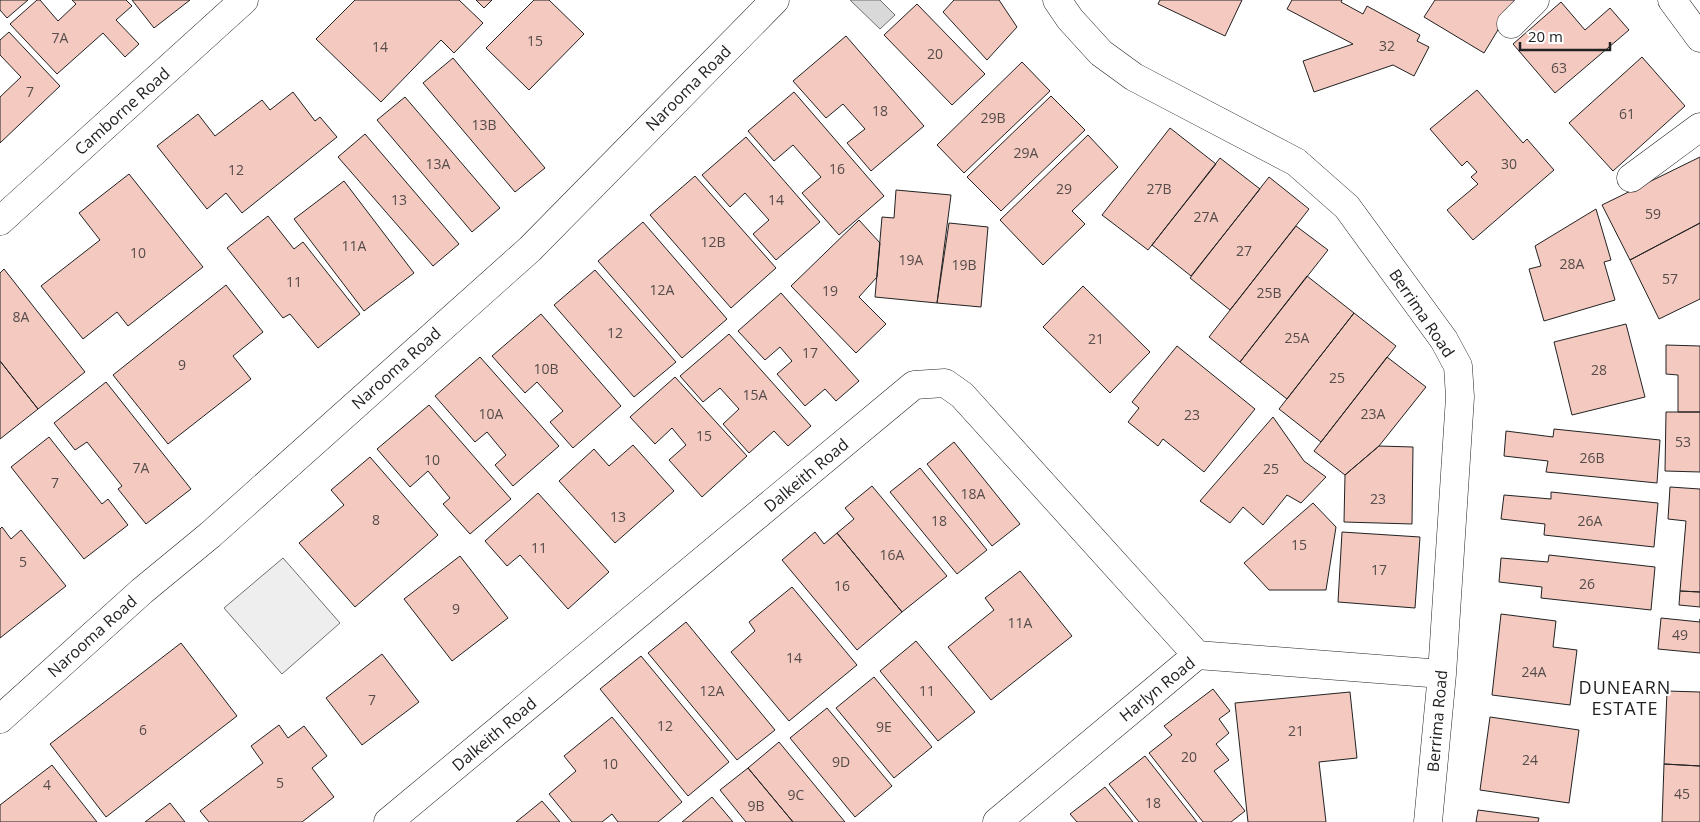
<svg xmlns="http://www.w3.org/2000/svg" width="1700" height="822" font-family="'Open Sans',sans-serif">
	<rect width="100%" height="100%" fill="#fff"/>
	<path fill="#eee" stroke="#6f6f6f" d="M 283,558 L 340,623 L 282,674 L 224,608 Z"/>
	<path fill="#d9d9d9" stroke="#6f6f6f" d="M 850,0 L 880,0 L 895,15 L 880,29 Z"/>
	<path fill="#f3c9c0" stroke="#222" d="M 0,0 L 28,0 L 7,18 L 0,10 Z
		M 37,0 L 40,0 L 58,21 L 76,4 L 72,0 L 126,0 L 132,6 L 116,20 L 139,44 L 125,57 L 103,33 L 57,74 L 10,24 Z
		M 132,0 L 190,0 L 154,28 Z
		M 355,0 L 459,0 L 483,23 L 454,53 L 441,40 L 381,102 L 316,39 Z
		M 476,0 L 492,0 L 484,8 Z
		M 534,0 L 549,0 L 584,34 L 529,90 L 486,48 Z
		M 954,0 L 999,0 L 1017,27 L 987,60 L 943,12 Z
		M 1160,0 L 1242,0 L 1225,36 L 1158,4 Z
		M 1292,0 L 1342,0 L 1341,2 L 1363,14 L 1367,6 L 1420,35 L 1417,41 L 1429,47 L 1414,76 L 1393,65 L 1314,92 L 1303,61 L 1353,44 L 1287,9 Z
		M 1435,0 L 1516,0 L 1484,53 L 1424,17 Z
		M 1561,2 L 1585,30 L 1610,8 L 1629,30 L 1555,93 L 1513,44 Z
		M 917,4 L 985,74 L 952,105 L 884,35 Z
		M 9,32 L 60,86 L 0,143 L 0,97 L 21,77 L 0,55 L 0,40 Z
		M 846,36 L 924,126 L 871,171 L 847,143 L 865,129 L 843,104 L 826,118 L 793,81 Z
		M 1642,57 L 1685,106 L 1613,171 L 1569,123 Z
		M 453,58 L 545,168 L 515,192 L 423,83 Z
		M 1022,62 L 1050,91 L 964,173 L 937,145 Z
		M 1477,90 L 1523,143 L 1527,139 L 1554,170 L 1473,240 L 1447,210 L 1478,184 L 1471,177 L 1477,172 L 1467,161 L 1462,166 L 1430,129 Z
		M 293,92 L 315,121 L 320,117 L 337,137 L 242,213 L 226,193 L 207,209 L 157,146 L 198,114 L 215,136 L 262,100 L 270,110 Z
		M 794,92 L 884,196 L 839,235 L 802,193 L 821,177 L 793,145 L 774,161 L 748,131 Z
		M 1051,96 L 1085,130 L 1001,211 L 967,177 Z
		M 405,97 L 500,208 L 472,232 L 377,120 Z
		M 1170,128 L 1216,164 L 1148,250 L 1102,215 Z
		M 365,134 L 459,244 L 433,266 L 338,157 Z
		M 1088,135 L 1118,167 L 1072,211 L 1085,224 L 1043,265 L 1000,220 Z
		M 746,137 L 820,222 L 776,260 L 753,234 L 769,220 L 745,193 L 730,207 L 702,175 Z
		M 1700,157 L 1700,223 L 1630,260 L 1602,205 Z
		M 1220,158 L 1260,189 L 1191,276 L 1152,245 Z
		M 129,174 L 203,267 L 128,326 L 117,312 L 83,339 L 41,286 L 100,240 L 79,213 Z
		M 695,176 L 776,268 L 731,308 L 650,215 Z
		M 1269,177 L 1309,209 L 1230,310 L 1190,278 Z
		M 344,181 L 414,273 L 364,311 L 294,219 Z
		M 896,190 L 951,195 L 937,303 L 875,297 L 882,217 L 894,218 Z
		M 1596,209 L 1611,260 L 1604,262 L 1615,300 L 1544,321 L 1529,269 L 1541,266 L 1535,246 Z
		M 268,216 L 294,249 L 303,242 L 360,314 L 318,348 L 290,314 L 283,318 L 227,248 Z
		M 859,220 L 880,243 L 877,277 L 859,297 L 886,324 L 856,353 L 791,286 Z
		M 643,222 L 727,319 L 682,358 L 598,261 Z
		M 949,223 L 988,227 L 981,307 L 937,303 Z
		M 1700,223 L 1700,299 L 1659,319 L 1630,260 Z
		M 1296,226 L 1328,250 L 1240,362 L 1209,337 Z
		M 4,269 L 85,372 L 38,409 L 0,361 L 0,273 Z
		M 595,270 L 676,362 L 634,397 L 554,305 Z
		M 1307,276 L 1354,313 L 1287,399 L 1240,362 Z
		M 226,285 L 263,332 L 233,356 L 251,379 L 168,444 L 113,375 Z
		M 1083,286 L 1150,352 L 1110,393 L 1043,327 Z
		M 781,293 L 859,381 L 836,401 L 825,389 L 805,406 L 777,374 L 792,361 L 780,347 L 765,360 L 738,331 Z
		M 1354,313 L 1396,346 L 1321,442 L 1279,409 Z
		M 541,314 L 621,406 L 573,448 L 550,422 L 563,411 L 537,382 L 525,393 L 492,356 Z
		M 1626,324 L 1645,397 L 1572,415 L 1554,342 Z
		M 729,334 L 811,426 L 788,446 L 774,431 L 749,453 L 723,424 L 739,409 L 720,388 L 703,402 L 680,376 Z
		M 1666,345 L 1700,346 L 1700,412 L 1678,412 L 1678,375 L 1666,374 Z
		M 1177,346 L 1255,409 L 1204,472 L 1163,439 L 1158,446 L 1128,422 L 1139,408 L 1132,402 Z
		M 480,357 L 559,446 L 513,486 L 495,465 L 506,455 L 487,432 L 475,442 L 435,396 Z
		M 1387,357 L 1426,387 L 1379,446 L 1345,475 L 1314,451 Z
		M 0,361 L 38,409 L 0,439 Z
		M 675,377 L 747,456 L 702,497 L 669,460 L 686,445 L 672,428 L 655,444 L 630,417 Z
		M 106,382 L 191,489 L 146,524 L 118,489 L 122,486 L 87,442 L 75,450 L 54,423 Z
		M 429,405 L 511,499 L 470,534 L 443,504 L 450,498 L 428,471 L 410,487 L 377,449 Z
		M 1666,412 L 1700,412 L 1700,472 L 1665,471 Z
		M 1273,417 L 1304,461 L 1326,477 L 1301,503 L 1287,495 L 1263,525 L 1243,507 L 1230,523 L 1200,501 Z
		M 1554,429 L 1660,440 L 1657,483 L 1546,472 L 1548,461 L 1504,456 L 1506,431 L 1553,437 Z
		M 49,437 L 102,504 L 108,499 L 128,525 L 84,559 L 11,467 Z
		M 954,442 L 1020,524 L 992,546 L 927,464 Z
		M 633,445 L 674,491 L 615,543 L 559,481 L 594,449 L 609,466 Z
		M 1379,446 L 1413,447 L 1412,524 L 1344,522 L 1345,475 Z
		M 370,457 L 438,535 L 355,607 L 299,543 L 344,505 L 331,490 Z
		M 920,468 L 987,550 L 957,574 L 890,492 Z
		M 872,486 L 947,576 L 902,612 L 837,533 L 854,519 L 845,508 Z
		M 1670,487 L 1700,489 L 1700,592 L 1680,591 L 1686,521 L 1668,519 Z
		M 1551,492 L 1658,503 L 1654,547 L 1544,535 L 1545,524 L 1501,519 L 1504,495 L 1551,499 Z
		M 538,493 L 609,572 L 568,609 L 520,555 L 507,566 L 485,541 Z
		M 1313,503 L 1336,527 L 1326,590 L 1269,590 L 1244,563 Z
		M 2,527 L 11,539 L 21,530 L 66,586 L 0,638 L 0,529 Z
		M 815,532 L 824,544 L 837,533 L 902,612 L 857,650 L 782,560 Z
		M 1342,532 L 1420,537 L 1415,608 L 1338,602 Z
		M 1549,555 L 1655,567 L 1651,610 L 1541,598 L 1542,587 L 1499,582 L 1501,558 L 1548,562 Z
		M 460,556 L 508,618 L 452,661 L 404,599 Z
		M 1020,571 L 1072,636 L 991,700 L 948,647 L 994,610 L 985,598 Z
		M 792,587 L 857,665 L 789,721 L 731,652 L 755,631 L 749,622 Z
		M 1680,591 L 1700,592 L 1700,607 L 1679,605 Z
		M 1501,614 L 1556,621 L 1553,647 L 1577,650 L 1570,705 L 1492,695 Z
		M 1661,618 L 1700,622 L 1700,619 L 1700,653 L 1658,649 Z
		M 686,622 L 775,730 L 737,760 L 648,653 Z
		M 916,641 L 975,712 L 938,741 L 880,671 Z
		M 181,643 L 237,716 L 106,817 L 50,744 Z
		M 382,654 L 419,702 L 362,745 L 326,698 Z
		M 641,656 L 729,762 L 688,796 L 600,689 Z
		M 874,677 L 932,747 L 894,778 L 836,708 Z
		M 1213,689 L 1230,711 L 1219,719 L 1229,733 L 1216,744 L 1229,760 L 1214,771 L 1245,811 L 1231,822 L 1203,822 L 1149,753 L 1172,735 L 1164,726 Z
		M 1667,691 L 1700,692 L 1700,766 L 1664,764 Z
		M 1350,692 L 1357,758 L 1319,762 L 1326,822 L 1248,822 L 1235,703 Z
		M 827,708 L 892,786 L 855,817 L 790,738 Z
		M 612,717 L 682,802 L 658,822 L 618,822 L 612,814 L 602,822 L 572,822 L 549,794 L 576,771 L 564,756 Z
		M 1490,717 L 1579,730 L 1569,803 L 1480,790 Z
		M 279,725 L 288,738 L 304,726 L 327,756 L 312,768 L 334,797 L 302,822 L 209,822 L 200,811 L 263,763 L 251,746 Z
		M 779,742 L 845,822 L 793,822 L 748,768 Z
		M 1145,756 L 1197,822 L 1139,822 L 1109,784 Z
		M 1664,764 L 1700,766 L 1700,822 L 1662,822 Z
		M 52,765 L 97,822 L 0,822 L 0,805 Z
		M 748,768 L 793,822 L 746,822 L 720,790 Z
		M 1105,787 L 1133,822 L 1077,822 L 1070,814 Z
		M 712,797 L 733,822 L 682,822 Z
		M 542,801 L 560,822 L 516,822 Z
		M 170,803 L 185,822 L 145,822 Z
		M 1478,810 L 1539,818 L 1538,822 L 1476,822 Z"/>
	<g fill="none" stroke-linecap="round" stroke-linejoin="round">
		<g stroke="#222" stroke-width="29">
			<path id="minor" d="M 1057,0 L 1070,19 L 1101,53 L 1134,77 L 1296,162 L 1347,207 L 1444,340 L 1458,366 L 1460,397 L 1442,674 L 1428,822
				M 1672,0 L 1700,38
				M 1511,24 L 1535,0
				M 1631,178 L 1700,127
				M 0,221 L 244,0
				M 0,719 L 142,591 L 210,535 L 530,249 L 775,0
				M 388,822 L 914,385 L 945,383 L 962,395 L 1197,655
				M 997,822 L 1197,655 L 1442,674"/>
		</g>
		<use href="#minor" stroke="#fff" stroke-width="28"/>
	</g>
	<g text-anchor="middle" stroke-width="4" stroke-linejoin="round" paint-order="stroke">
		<g font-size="14" fill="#564c4a">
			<text x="60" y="43">7A</text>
			<text x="535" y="46">15</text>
			<text x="1387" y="51">32</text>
			<text x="380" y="52">14</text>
			<text x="935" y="59">20</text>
			<text x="1559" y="73">63</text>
			<text x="30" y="97">7</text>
			<text x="880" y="116">18</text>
			<text x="1627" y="119">61</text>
			<text x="993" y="123">29B</text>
			<text x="484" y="130">13B</text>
			<text x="1026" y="158">29A</text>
			<text x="438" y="169">13A</text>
			<text x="1509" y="169">30</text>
			<text x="837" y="174">16</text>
			<text x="236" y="175">12</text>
			<text x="1064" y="194">29</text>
			<text x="1159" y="194">27B</text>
			<text x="399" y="205">13</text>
			<text x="776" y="205">14</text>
			<text x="1653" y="219">59</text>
			<text x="1206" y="222">27A</text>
			<text x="713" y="247">12B</text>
			<text x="354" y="251">11A</text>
			<text x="1244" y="256">27</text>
			<text x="138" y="258">10</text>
			<text x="911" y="265">19A</text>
			<text x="1572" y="269">28A</text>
			<text x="964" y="270">19B</text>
			<text x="1670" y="284">57</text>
			<text x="294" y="287">11</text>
			<text x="662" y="295">12A</text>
			<text x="830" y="296">19</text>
			<text x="1269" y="298">25B</text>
			<text x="21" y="322">8A</text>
			<text x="615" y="338">12</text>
			<text x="1297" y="343">25A</text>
			<text x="1096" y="344">21</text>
			<text x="810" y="358">17</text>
			<text x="182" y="370">9</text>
			<text x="546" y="374">10B</text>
			<text x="1599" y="375">28</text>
			<text x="1337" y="383">25</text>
			<text x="755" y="400">15A</text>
			<text x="491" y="419">10A</text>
			<text x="1373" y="419">23A</text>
			<text x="1192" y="420">23</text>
			<text x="704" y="441">15</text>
			<text x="1683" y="447">53</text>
			<text x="1592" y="463">26B</text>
			<text x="432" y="465">10</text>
			<text x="141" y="473">7A</text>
			<text x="1271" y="474">25</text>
			<text x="55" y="488">7</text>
			<text x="973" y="499">18A</text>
			<text x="1378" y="504">23</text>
			<text x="618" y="522">13</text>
			<text x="376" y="525">8</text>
			<text x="939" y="526">18</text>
			<text x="1590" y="526">26A</text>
			<text x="1299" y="550">15</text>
			<text x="539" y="553">11</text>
			<text x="892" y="560">16A</text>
			<text x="23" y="567">5</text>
			<text x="1379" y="575">17</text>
			<text x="1587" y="589">26</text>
			<text x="842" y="591">16</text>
			<text x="456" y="614">9</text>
			<text x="1020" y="628">11A</text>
			<text x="1680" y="640">49</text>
			<text x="794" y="663">14</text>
			<text x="1534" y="677">24A</text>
			<text x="712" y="696">12A</text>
			<text x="927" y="696">11</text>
			<text x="372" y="705">7</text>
			<text x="665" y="731">12</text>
			<text x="884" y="732">9E</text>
			<text x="143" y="735">6</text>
			<text x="1296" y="736">21</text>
			<text x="1189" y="762">20</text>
			<text x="1530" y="765">24</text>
			<text x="841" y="767">9D</text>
			<text x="610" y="769">10</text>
			<text x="280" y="788">5</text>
			<text x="47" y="790">4</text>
			<text x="1682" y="799">45</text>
			<text x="796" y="800">9C</text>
			<text x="1153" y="808">18</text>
			<text x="756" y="811">9B</text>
		</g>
		<g font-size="16" fill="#222" stroke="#fff">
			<text transform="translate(688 88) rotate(-45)" y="6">Narooma Road</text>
			<text transform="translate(122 111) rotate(-42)" y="6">Camborne Road</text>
			<text transform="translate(1422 313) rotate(56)" y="6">Berrima Road</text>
			<text transform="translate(396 368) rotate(-42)" y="6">Narooma Road</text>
			<text transform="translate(806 475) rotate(-40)" y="6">Dalkeith Road</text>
			<text transform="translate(92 636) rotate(-42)" y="6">Narooma Road</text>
			<text transform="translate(1157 689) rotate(-39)" y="6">Harlyn Road</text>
			<text transform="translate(1437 721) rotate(-85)" y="6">Berrima Road</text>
			<text transform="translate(494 734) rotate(-40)" y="6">Dalkeith Road</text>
		</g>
		<g font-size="18" letter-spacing="1" fill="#222" stroke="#fff">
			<text x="1625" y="694">DUNEARN<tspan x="1625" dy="21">ESTATE</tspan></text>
		</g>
	</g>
	<path d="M1520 42v8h90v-8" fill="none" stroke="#222222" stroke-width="2.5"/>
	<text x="1528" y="42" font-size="15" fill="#222222" stroke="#ffffff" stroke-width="4" paint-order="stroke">20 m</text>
</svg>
